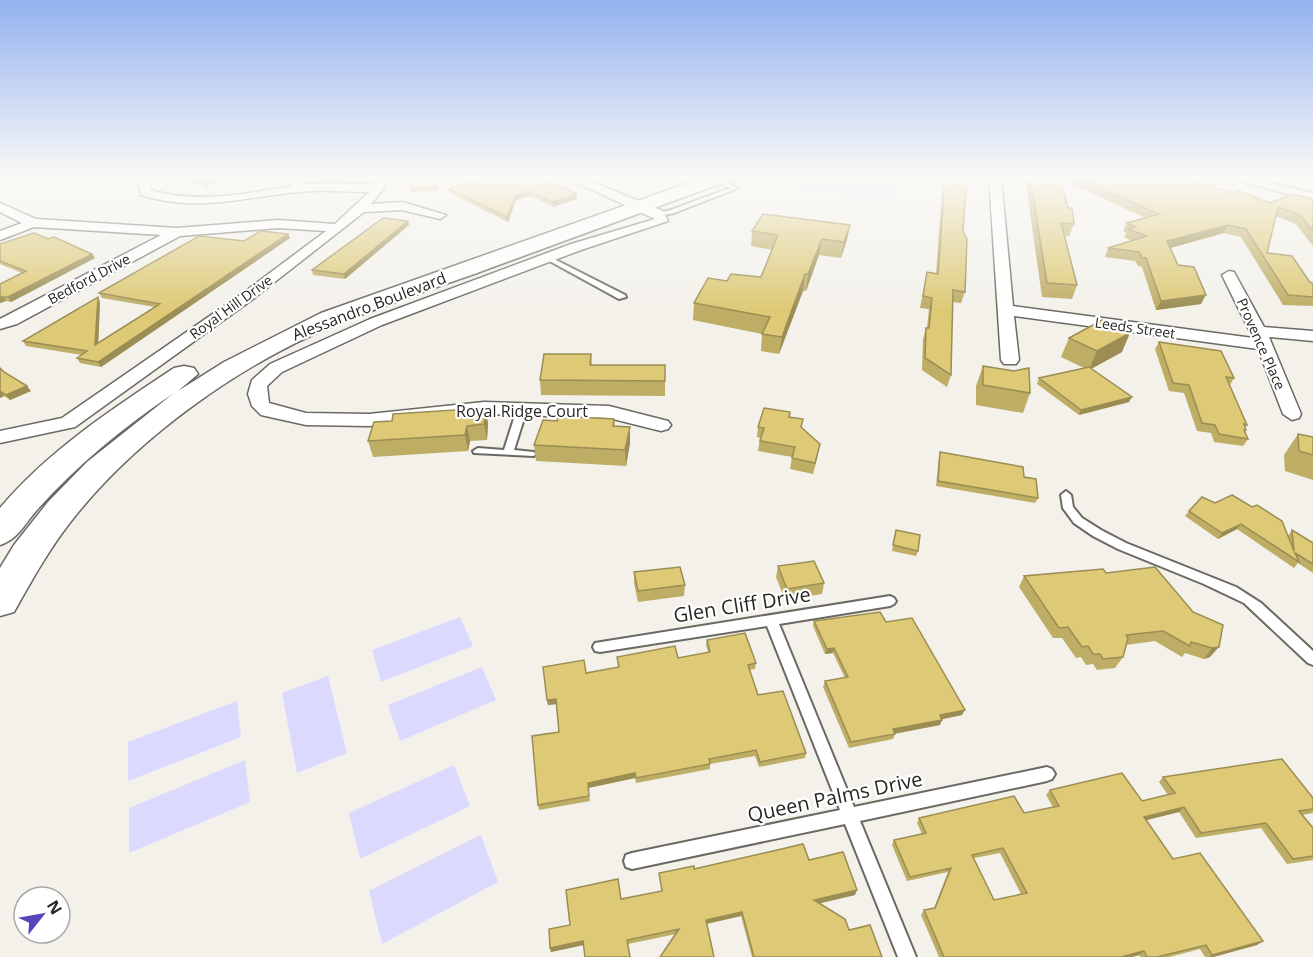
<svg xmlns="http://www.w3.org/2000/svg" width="1313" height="957" font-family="'Open Sans',sans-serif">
	<rect width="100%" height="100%" fill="#f3f1ea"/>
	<path fill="#dbdafe" d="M 742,177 L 895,177 L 894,199 L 734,180 Z
		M 460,617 L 473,646 L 381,682 L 372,650 Z
		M 482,667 L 496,700 L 400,741 L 388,705 Z
		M 328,676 L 347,753 L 297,773 L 282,693 Z
		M 237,701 L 241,737 L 128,781 L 128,742 Z
		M 245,760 L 250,802 L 129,853 L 129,808 Z
		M 454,765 L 470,806 L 360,859 L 349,813 Z
		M 481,835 L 498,882 L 382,944 L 369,891 Z"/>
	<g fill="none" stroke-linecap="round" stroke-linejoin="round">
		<g stroke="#6b6963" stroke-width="4">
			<path id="service" d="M 714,178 L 718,178 L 738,188 L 674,213 L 659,216 L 656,214 L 671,210 L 730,188 L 714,180 Z
				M 548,256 L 625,295 L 626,297 L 619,299 L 546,259 L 546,257 Z
				M 522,406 L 527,409 L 514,450 L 534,452 L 535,454 L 534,456 L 474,453 L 473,451 L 478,448 L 504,450 L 517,409 Z
				M 1066,491 L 1071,495 L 1073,507 L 1082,518 L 1101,530 L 1126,543 L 1236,587 L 1261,603 L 1313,651 L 1313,665 L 1308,663 L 1244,603 L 1204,584 L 1118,549 L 1093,536 L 1074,523 L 1063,508 L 1061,495 Z
				M 890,596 L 894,598 L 896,601 L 894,604 L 890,606 L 779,624 L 854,807 L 1047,767 L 1052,769 L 1055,774 L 1052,779 L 1047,781 L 860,821 L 916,957 L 898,957 L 845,824 L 632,869 L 626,867 L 624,861 L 626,855 L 632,853 L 840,810 L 767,626 L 600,652 L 595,651 L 593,647 L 595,643 Z"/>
		</g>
		<g stroke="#6b6963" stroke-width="3">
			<path id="minor" d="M 139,177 L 152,177 L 149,181 L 151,190 C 197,204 245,194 292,186 L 286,177 L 298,177 L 303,184 L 373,184 L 375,177 L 387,177 L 384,188 L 371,204 L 402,202 L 446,215 L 440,219 L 402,210 L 364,212 L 253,299 L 75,427 L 0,443 L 0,431 L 62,418 L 243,293 L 326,231 L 278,228 L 180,236 L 17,324 L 0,329 L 0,319 L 161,235 L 34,227 L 0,240 L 0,231 L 22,223 L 0,212 L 0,203 L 36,219 L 177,228 L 278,220 L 335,224 L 369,192 C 346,192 322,189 300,192 C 241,197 200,213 141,195 L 137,180 Z
				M 564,177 L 580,177 L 663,211 L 668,221 L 581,250 L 382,325 L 282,372 L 267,386 L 269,403 L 306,413 L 369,414 L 484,402 L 609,406 L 668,421 L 671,425 L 668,429 L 661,431 L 609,418 L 484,414 L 369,426 L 306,425 L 261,415 L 252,406 L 248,394 L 252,380 L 270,364 L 370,319 L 571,244 L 655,219 Z
				M 989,177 L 1001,177 L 1013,306 L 1253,338 L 1222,275 L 1229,271 L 1234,272 L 1264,327 L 1313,331 L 1313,341 L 1269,337 L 1301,414 L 1299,418 L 1292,420 L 1283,414 L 1258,349 L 1014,316 L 1019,360 L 1016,364 L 1004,364 L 1001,360 Z
				M 1225,177 L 1245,177 L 1313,193 L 1313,201 Z"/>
		</g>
		<g stroke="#6b6963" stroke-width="3">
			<path id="primary" d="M 705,177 L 731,177 L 728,181 C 645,211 561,242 477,273 C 431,289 385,305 340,323 C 243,362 137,437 72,520 C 49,549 32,580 14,612 L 0,616 L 0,568 L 14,545 L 48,502 L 87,462 L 174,393 C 124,427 77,465 36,511 C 24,525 18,539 0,545 L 0,508 C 48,451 112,409 174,368 L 184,366 L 194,368 L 198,374 L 178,391 L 224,362 L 321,313 Z"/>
		</g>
		<use href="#service" fill="#fff" fill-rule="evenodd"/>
		<use href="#minor" fill="#fff" fill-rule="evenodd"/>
		<use href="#primary" fill="#fff" fill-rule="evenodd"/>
	</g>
	<path fill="#bead65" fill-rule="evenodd" d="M 184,177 L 219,177 L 206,189 Z
		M 321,177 L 347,177 L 345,182 L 322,182 Z
		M 413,177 L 439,177 L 437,191 L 411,192 L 411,188 Z
		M 490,177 L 577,194 L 577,199 L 553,207 L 530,196 L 516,200 L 508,222 L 450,193 L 449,189 Z
		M 943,177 L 967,177 L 963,231 L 965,292 L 961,303 L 952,302 L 951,375 L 947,387 L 922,370 L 923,339 L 926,328 L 927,328 L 929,309 L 920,308 L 927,272 L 936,274 Z
		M 1028,177 L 1060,177 L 1068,208 L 1074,224 L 1069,236 L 1065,236 L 1077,285 L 1072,299 L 1042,297 L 1026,184 Z
		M 1069,177 L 1185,177 L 1207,185 L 1270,203 L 1313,199 L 1313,246 L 1296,224 L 1276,216 L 1267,253 L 1313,284 L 1313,306 L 1283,305 L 1241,237 L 1224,233 L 1170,248 L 1178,265 L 1201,304 L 1156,310 L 1142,267 L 1138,266 L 1135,261 L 1105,257 L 1108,248 L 1132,241 L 1124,237 L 1126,233 L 1123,231 L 1127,223 L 1146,218 L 1067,182 Z
		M 409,225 L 345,279 L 313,275 L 312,270 Z
		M 850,225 L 847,240 L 841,258 L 819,255 L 806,291 L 803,291 L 779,354 L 761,351 L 762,334 L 693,320 L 694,303 L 727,281 L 761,277 L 772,250 L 751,246 L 752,231 Z
		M 288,234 L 290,238 L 101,367 L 80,363 L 77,358 L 82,355 L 26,346 L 23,341 L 100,302 L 98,343 L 155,307 L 102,298 L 99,293 L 244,241 Z
		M 0,244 L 92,254 L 95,258 L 11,302 L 6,301 L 0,303 L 0,284 L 22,273 L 0,264 Z
		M 1069,338 L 1122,352 L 1091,369 L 1129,402 L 1079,415 L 1037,384 L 1039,378 L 1084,368 L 1061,357 Z
		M 1159,342 L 1234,378 L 1230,385 L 1247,425 L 1245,428 L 1246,430 L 1245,432 L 1248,439 L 1243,446 L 1214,442 L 1211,433 L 1197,431 L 1184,393 L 1169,391 L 1155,349 Z
		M 591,354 L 592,365 L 665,365 L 665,396 L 541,395 L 540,380 Z
		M 983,366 L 1014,371 L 1030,393 L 1023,413 L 976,405 L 976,386 Z
		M 0,368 L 4,372 L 31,391 L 10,400 L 4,396 L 0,398 Z
		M 789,417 L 801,427 L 818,455 L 813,474 L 790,469 L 792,457 L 758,451 L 760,438 L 757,437 L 758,427 Z
		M 614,419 L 615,427 L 630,443 L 626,466 L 536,461 L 534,445 L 557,421 Z
		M 374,422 L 488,423 L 487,440 L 470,441 L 468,451 L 373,457 L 368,441 Z
		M 1298,434 L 1313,437 L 1313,480 L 1285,471 L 1284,455 Z
		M 940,452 L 1024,477 L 1038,498 L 1035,503 L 936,486 L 939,457 Z
		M 1189,511 L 1288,536 L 1292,530 L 1313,543 L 1313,573 L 1298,563 L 1294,568 L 1237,529 L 1218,539 L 1185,516 Z
		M 896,530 L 918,551 L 916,556 L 892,551 Z
		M 778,566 L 824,583 L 822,594 L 785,600 L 776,577 Z
		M 634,572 L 685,585 L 684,596 L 638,602 L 634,583 Z
		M 1106,573 L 1193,612 L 1223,625 L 1210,657 L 1204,659 L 1185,653 L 1182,657 L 1155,641 L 1126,645 L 1123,657 L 1115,668 L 1097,670 L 1093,664 L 1086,665 L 1081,657 L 1076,658 L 1062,638 L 1053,638 L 1019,587 L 1024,576 Z
		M 814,621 L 886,622 L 962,715 L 942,719 L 940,725 L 895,734 L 893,739 L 849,748 L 823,687 L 825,681 L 845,678 L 833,653 L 825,654 L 813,626 Z
		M 707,640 L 756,663 L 755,669 L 749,670 L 758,695 L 806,753 L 805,758 L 759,767 L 755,756 L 710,764 L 710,769 L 636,783 L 635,778 L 588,788 L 590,801 L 539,810 L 538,805 L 559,732 L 556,704 L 548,705 L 547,700 L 618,667 L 617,657 L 678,658 L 708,652 L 706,645 Z
		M 1163,777 L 1313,798 L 1313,813 L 1302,815 L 1313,828 L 1313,860 L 1287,864 L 1261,828 L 1196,838 L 1179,812 L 1146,820 L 1173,859 L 1263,941 L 1257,945 L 1213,957 L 1205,957 L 1200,949 L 1169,957 L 1140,957 L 1139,955 L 1132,957 L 939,957 L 921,915 L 924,910 L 934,908 L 948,872 L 907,881 L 892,845 L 894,840 L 922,834 L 917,823 L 919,818 L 1024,813 L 1053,807 L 1046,795 L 1050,790 L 1142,801 L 1168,795 L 1159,782 ZM 1000,853 L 1021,894 L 994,900 L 974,858 Z
		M 809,860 L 855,895 L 819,903 L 882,957 L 752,957 L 741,916 L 707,924 L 676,934 L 628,944 L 583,945 L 551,952 L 550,948 L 570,925 L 662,891 L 659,873 Z"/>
	<path fill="#9b8d53" d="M 213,177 L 219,177 L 206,189 L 205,185 Z
		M 529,191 L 530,196 L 516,200 L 508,222 L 507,217 L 516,195 Z
		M 577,194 L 577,199 L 553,207 L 553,202 Z
		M 408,221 L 409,225 L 345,279 L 344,274 Z
		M 850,225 L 847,240 L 841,258 L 844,242 Z
		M 1228,225 L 1224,233 L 1163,250 L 1167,241 Z
		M 288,234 L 290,238 L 101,367 L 98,362 Z
		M 822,239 L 819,255 L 806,291 L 808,274 Z
		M 92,254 L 95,258 L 11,302 L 8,297 Z
		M 805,274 L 803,291 L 779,354 L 782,337 Z
		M 1206,295 L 1201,304 L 1156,310 L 1161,301 Z
		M 0,297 L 3,297 L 6,301 L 0,303 Z
		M 98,297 L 100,302 L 98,350 L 95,345 Z
		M 1130,333 L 1122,352 L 1089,370 L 1097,351 Z
		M 27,386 L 31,391 L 10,400 L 6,395 Z
		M 0,391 L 4,396 L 0,398 Z
		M 1132,397 L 1129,402 L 1079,415 L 1081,410 Z
		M 486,408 L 488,423 L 487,440 L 484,424 Z
		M 467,426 L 470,441 L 468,451 L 465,435 Z
		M 630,427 L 630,443 L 626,466 L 625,450 Z
		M 1241,524 L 1237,529 L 1218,539 L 1222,533 Z
		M 1219,647 L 1210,657 L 1204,659 L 1212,648 Z
		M 834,648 L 833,653 L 825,654 L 827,649 Z
		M 556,699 L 557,704 L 548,705 L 547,700 Z
		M 965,710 L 962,715 L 938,720 L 940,715 Z
		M 942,720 L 940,725 L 891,734 L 893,729 Z
		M 635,773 L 635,778 L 588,788 L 588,783 Z
		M 1184,807 L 1179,812 L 1139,822 L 1144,817 Z
		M 857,890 L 855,895 L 813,905 L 814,900 Z
		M 742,912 L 741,916 L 705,924 L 706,920 Z
		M 583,941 L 584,945 L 551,952 L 550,948 Z
		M 1263,941 L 1257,945 L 1213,957 L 1209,957 L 1212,955 Z
		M 1144,951 L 1139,955 L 1132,957 L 1121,957 Z"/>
	<path fill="#ddc976" stroke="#9b8d53" stroke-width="1.5" fill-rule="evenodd" d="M 189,177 L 213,177 L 205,185 Z
		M 413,177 L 437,177 L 436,187 L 411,188 Z
		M 490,177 L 538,177 L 577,194 L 553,202 L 529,191 L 516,195 L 507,217 L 449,189 Z
		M 945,177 L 967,177 L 963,231 L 967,239 L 965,292 L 953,290 L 951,375 L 925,358 L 926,328 L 929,328 L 932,298 L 923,296 L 927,272 L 938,274 Z
		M 1030,177 L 1060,177 L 1068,208 L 1072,208 L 1074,224 L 1061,223 L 1077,285 L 1047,283 Z
		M 1075,177 L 1185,177 L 1207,185 L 1233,193 L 1239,191 L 1270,203 L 1293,194 L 1313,199 L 1313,231 L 1300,215 L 1278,207 L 1267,253 L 1292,256 L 1309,281 L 1313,284 L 1313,297 L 1288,295 L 1246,229 L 1228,225 L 1167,241 L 1178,265 L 1194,267 L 1206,295 L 1161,301 L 1146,258 L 1142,258 L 1139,252 L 1108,248 L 1147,236 L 1128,229 L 1135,227 L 1127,223 L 1159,214 Z
		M 763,214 L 850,225 L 844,242 L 822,239 L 808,274 L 805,274 L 782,337 L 762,334 L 770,317 L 694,303 L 708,278 L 727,281 L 731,274 L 761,277 L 778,235 L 752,231 Z
		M 383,218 L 408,221 L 344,274 L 312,270 Z
		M 261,231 L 288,234 L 98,362 L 77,358 L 87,351 L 23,341 L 98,297 L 95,345 L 160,304 L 99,293 L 199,236 L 244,241 Z
		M 34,233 L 48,239 L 54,237 L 92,254 L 8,297 L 0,297 L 0,284 L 26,271 L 0,261 L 0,244 Z
		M 1102,320 L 1130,333 L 1097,351 L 1069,338 Z
		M 1159,342 L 1221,351 L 1234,378 L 1226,377 L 1247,425 L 1244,424 L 1246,430 L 1244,430 L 1248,439 L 1219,434 L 1215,425 L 1202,423 L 1189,385 L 1173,383 Z
		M 544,354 L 591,354 L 590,365 L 665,365 L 665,381 L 540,380 Z
		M 983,366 L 1014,371 L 1029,368 L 1030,393 L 983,385 Z
		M 1089,367 L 1132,397 L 1081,410 L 1039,378 Z
		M 0,368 L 4,372 L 27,386 L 6,395 L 0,391 Z
		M 486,408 L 484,424 L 467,426 L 465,435 L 368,441 L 374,422 L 392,421 L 393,414 Z
		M 764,408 L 790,412 L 789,417 L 803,419 L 801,427 L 820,444 L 815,463 L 792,458 L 795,447 L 760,441 L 764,428 L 758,427 Z
		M 558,416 L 614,419 L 613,426 L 630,427 L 625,450 L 534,445 L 543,420 L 557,421 Z
		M 1298,434 L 1313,437 L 1313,455 L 1299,451 Z
		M 940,452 L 1023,467 L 1024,477 L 1036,479 L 1038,498 L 938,481 Z
		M 1232,495 L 1252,507 L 1257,505 L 1282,521 L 1294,551 L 1292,530 L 1313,543 L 1313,564 L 1295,553 L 1299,562 L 1241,524 L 1222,533 L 1189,511 L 1202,497 L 1215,503 Z
		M 896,530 L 920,535 L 918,551 L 893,545 Z
		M 814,561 L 824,583 L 787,589 L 778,566 Z
		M 680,567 L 685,585 L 638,591 L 634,572 Z
		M 1155,567 L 1193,612 L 1223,625 L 1219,647 L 1212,648 L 1191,642 L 1190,646 L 1163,631 L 1126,635 L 1128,638 L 1123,657 L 1103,659 L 1100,654 L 1093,654 L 1088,646 L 1082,647 L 1068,627 L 1059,628 L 1024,576 L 1103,569 L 1106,573 Z
		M 880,612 L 886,622 L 912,618 L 965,710 L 940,715 L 942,720 L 893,729 L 895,734 L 851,742 L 825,681 L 848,677 L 834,648 L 827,649 L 814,621 Z
		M 745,633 L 756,663 L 748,665 L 758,695 L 783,691 L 806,753 L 760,762 L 756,750 L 709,759 L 710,764 L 636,778 L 635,773 L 588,783 L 589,796 L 538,805 L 532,736 L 559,732 L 556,699 L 547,700 L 543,667 L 584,660 L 586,673 L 619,667 L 617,657 L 675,646 L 678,658 L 710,652 L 707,640 Z
		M 1282,759 L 1313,798 L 1313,809 L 1299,811 L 1313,828 L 1313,856 L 1293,859 L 1266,823 L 1201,833 L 1184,807 L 1144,817 L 1173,859 L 1200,853 L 1263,941 L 1212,955 L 1206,945 L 1157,957 L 1147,957 L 1144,951 L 1121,957 L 944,957 L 924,910 L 935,908 L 951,868 L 910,877 L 894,840 L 926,833 L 919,818 L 1014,796 L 1024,813 L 1059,806 L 1050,790 L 1122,773 L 1142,801 L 1175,793 L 1163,777 ZM 1003,848 L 1027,893 L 994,900 L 972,855 Z
		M 803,844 L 809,860 L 843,852 L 857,890 L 814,900 L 845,919 L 849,930 L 870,925 L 882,957 L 754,957 L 742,912 L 706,920 L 714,957 L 660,957 L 679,929 L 627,940 L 630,957 L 585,957 L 583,941 L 550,948 L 549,929 L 570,925 L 566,890 L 618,879 L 621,899 L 662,891 L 659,873 L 694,866 L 694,869 Z"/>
	<linearGradient id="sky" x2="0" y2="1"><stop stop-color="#93b2f0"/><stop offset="0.57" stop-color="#faf9f6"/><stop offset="1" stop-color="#faf9f6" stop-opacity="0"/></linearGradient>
	<rect width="1313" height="311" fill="url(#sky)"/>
	<g text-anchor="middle" stroke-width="4.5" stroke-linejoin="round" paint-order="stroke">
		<g font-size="14" fill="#272724" stroke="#fff">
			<text transform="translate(89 279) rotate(-28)" y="5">Bedford Drive</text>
			<text transform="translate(231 307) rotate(-36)" y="5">Royal Hill Drive</text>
			<text transform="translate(1135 328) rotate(8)" y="5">Leeds Street</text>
			<text transform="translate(1261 344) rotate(66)" y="5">Provence Place</text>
		</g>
		<g font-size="16" fill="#272724" stroke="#fff">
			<text transform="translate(369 306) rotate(-21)" y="6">Alessandro Boulevard</text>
			<text x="522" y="417">Royal Ridge Court</text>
		</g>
		<g font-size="20" fill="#272724" stroke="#fff">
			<text transform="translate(742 605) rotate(-9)" y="7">Glen Cliff Drive</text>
			<text transform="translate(835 797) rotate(-12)" y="7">Queen Palms Drive</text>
		</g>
	</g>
	<g transform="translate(42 915) rotate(59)"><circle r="28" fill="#ffffff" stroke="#a9a9a7" stroke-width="1.5"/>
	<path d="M0-4.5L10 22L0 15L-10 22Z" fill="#5b43bb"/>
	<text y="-9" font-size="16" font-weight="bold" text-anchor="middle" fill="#272724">N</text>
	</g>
</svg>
